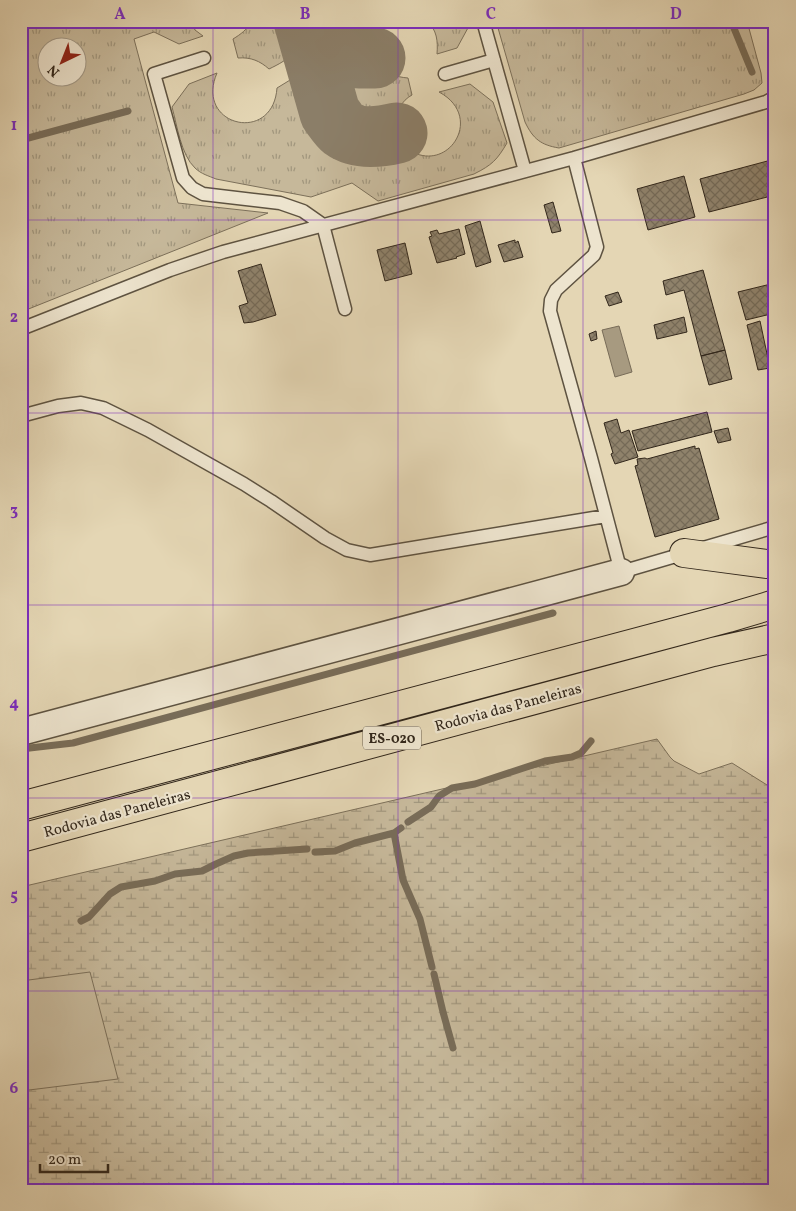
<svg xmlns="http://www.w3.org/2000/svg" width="796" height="1211" font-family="Vollkorn,serif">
	<defs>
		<pattern id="grass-tufts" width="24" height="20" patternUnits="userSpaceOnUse" patternTransform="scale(1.25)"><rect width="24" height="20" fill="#c6b89a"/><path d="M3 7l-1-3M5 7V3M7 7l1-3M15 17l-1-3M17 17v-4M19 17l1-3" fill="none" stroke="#a1967d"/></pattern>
		<pattern id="wetland-marsh" width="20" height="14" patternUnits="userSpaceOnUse" patternTransform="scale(1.25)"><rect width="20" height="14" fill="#c6b89a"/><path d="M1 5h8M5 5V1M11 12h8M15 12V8" fill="none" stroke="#a1967d"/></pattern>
		<pattern id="building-cross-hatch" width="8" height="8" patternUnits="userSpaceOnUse" patternTransform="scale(1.25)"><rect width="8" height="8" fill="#8f826b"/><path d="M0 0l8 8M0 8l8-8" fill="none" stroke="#756a57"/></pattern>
	</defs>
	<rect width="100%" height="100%" fill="#e4d6b4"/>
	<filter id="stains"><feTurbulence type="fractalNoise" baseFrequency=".004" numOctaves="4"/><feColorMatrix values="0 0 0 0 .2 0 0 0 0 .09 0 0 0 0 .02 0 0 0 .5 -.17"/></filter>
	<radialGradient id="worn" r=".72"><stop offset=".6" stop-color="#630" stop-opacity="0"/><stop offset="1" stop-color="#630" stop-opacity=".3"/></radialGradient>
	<path fill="url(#grass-tufts)" stroke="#7c705a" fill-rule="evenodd" d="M 21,21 L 191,21 L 195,30 L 203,36 L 179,44 L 154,32 L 134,39 L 178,203 L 268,213 L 21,312 ZM 48,48 L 78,48 L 78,78 L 48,78 Z
		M 251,21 L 301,21 L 305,34 C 294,54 290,59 269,69 C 260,61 251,57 238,58 L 233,39 C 241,34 247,30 251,21 Z
		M 320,21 L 384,21 C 376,29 374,36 373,47 L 354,46 L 337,40 L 323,30 Z
		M 427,21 L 467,21 L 469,26 L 457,48 L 437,54 C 438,41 437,30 427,21 Z
		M 496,21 L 747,21 L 761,73 L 762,83 L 754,90 L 744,94 L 559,148 C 541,145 533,139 525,122 Z
		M 329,58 C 349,67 359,68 381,66 C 389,74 396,77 408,78 L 412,95 C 401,101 397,111 395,123 L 384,126 L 372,125 L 360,121 L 351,114 L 344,105 Z
		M 311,63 L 325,112 L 336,126 L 350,137 L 366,144 L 384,145 L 401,142 C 406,147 411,151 417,154 C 453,167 482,115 439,92 L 470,84 L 493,102 L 507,143 C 497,160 492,165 474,174 L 378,201 L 352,183 L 311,197 L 216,179 C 209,176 201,174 195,168 C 181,155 177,125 172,107 L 189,84 L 217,73 C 194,126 273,145 277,88 L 295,77 Z"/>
	<path fill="url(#wetland-marsh)" stroke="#7c705a" d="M 657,739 L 670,757 L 674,761 L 699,774 L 732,763 L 775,790 L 775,1190 L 21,1190 L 21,887 Z"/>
	<path fill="#c6b89a" stroke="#7c705a" d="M 90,972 L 118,1079 L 21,1091 L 21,981 Z"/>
	<path fill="#a79a80" stroke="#786c58" d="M 619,326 L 632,372 L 615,377 L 602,330 Z"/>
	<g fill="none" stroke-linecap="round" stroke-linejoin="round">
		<path stroke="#786c58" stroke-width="7" d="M 731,21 L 752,72
			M 21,140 L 128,111
			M 21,749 L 73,743 L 553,613
			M 408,822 L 431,807 L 439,796 L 452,788 L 475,784 L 545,761 L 572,757 L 581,753 L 591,741
			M 394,833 L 403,880 L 420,919 L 432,967
			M 315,852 L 335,851 L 355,843 L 394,833 L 401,828
			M 81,921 L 89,917 L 110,894 L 121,887 L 155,881 L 175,874 L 202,871 L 216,864 L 234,856 L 248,853 L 307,849
			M 434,974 L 443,1012 L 453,1048"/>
		<path stroke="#8b7e68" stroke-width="61" d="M 304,21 L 330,113 C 334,118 338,125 343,129 C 358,140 380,137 397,133
			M 307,30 L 312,41 L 321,49 L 359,58 L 375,58"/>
	</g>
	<path fill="url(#building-cross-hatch)" stroke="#32271b" d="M 775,159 L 775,195 L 709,212 L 700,179 Z
		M 684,176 L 695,217 L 648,230 L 637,189 Z
		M 553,202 L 561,231 L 552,233 L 544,205 Z
		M 480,221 L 491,262 L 476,267 L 465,226 Z
		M 459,229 L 465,254 L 456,257 L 457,258 L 437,263 L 429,237 L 432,236 L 430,232 L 437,230 L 439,234 Z
		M 515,240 L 515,243 L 518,241 L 523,257 L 504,262 L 498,245 Z
		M 405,243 L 412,274 L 385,281 L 377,250 Z
		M 261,264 L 276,315 L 253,322 L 244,323 L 239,306 L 248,303 L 238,271 Z
		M 703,270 L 725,350 L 701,356 L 684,290 L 666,295 L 663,281 Z
		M 775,283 L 775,313 L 746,320 L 738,292 Z
		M 618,292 L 622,302 L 609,306 L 605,296 Z
		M 684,317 L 687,332 L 657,339 L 654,325 Z
		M 760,321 L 770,368 L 758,370 L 747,325 Z
		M 596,331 L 597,339 L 591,341 L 589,334 Z
		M 725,350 L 732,379 L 709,385 L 701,356 Z
		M 707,412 L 712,432 L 638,451 L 632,431 Z
		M 617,419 L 621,433 L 629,430 L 638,457 L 615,464 L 611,454 L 613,453 L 604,423 Z
		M 728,428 L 731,440 L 718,443 L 714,431 Z
		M 695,446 L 695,449 L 699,448 L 719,519 L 655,537 L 635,466 L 638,465 L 637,459 L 645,458 L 647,459 Z"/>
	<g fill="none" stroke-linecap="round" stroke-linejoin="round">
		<g stroke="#5e5341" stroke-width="15">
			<path id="lane" d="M 483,21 L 525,171
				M 204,58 L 154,74 L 183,178 L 192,188 L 203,194 L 280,203 L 303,211 L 323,225 L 345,309
				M 445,74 L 494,60
				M 574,158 L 597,247 L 594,255 L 556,290 L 551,300 L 550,311 L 591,458 L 621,572 L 775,527
				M 21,329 L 170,270 L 223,252 L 574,158 L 766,102 L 775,97
				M 21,416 L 58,406 L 81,403 L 103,408 L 148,430 L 244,484 L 271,501 L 325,538 L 347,550 L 370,555 L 606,516"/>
		</g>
		<g stroke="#5e5341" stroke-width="29">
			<path id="street" d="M 21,732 L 621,572"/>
		</g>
		<g stroke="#32271b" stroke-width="30">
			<path id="primary" d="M 684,553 L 775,565
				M 21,806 L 728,618 L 775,604
				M 21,838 L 713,652 L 775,638"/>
		</g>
		<use href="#lane" stroke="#ede4ce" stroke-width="12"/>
		<use href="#street" stroke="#ede4ce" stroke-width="26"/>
		<use href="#primary" stroke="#e4d6b4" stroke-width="28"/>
	</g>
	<path fill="none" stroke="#7b2cbf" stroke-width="1" stroke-opacity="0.55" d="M 213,21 L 213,1190M 398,21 L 398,1190M 583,21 L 583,1190M 21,220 L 775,220M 21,413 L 775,413M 21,605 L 775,605M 21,798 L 775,798M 21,991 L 775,991"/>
	<g text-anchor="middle" stroke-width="4.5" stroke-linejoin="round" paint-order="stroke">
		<rect fill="#ede4ce" stroke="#6a6051" stroke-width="1" x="363" y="726.5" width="58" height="23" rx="4"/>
		<g font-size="14" font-weight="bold" fill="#32271b">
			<text x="392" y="743">ES-020</text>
		</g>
		<g font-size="15" fill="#32271b" stroke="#ede4ce">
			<text transform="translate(508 707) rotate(-15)" y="5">Rodovia das Paneleiras</text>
			<text transform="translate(117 813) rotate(-15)" y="5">Rodovia das Paneleiras</text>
		</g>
	</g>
	<rect width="796" height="1211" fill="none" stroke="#e4d6b4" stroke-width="55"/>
	<g transform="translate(62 62) rotate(223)"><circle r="24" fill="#ede4ce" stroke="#a29886"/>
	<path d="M0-4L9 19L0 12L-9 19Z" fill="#8f2418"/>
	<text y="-8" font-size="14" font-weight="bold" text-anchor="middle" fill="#32271b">N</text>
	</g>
	<path d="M40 1164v8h68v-8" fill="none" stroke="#32271b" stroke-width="2.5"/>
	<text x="48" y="1164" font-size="15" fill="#32271b" stroke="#ede4ce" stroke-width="4" paint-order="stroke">20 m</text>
	<rect x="28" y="28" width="740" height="1156" fill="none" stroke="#7b2cbf" stroke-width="2"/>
	<g font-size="16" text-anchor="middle" font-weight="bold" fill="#7b2cbf">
		<text x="120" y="19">A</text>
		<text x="305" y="19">B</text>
		<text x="491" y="19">C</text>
		<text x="676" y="19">D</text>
		<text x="14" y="130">1</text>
		<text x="14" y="322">2</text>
		<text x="14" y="515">3</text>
		<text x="14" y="708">4</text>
		<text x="14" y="900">5</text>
		<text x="14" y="1093">6</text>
	</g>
	<rect width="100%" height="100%" filter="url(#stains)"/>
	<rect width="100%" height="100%" fill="url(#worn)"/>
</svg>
